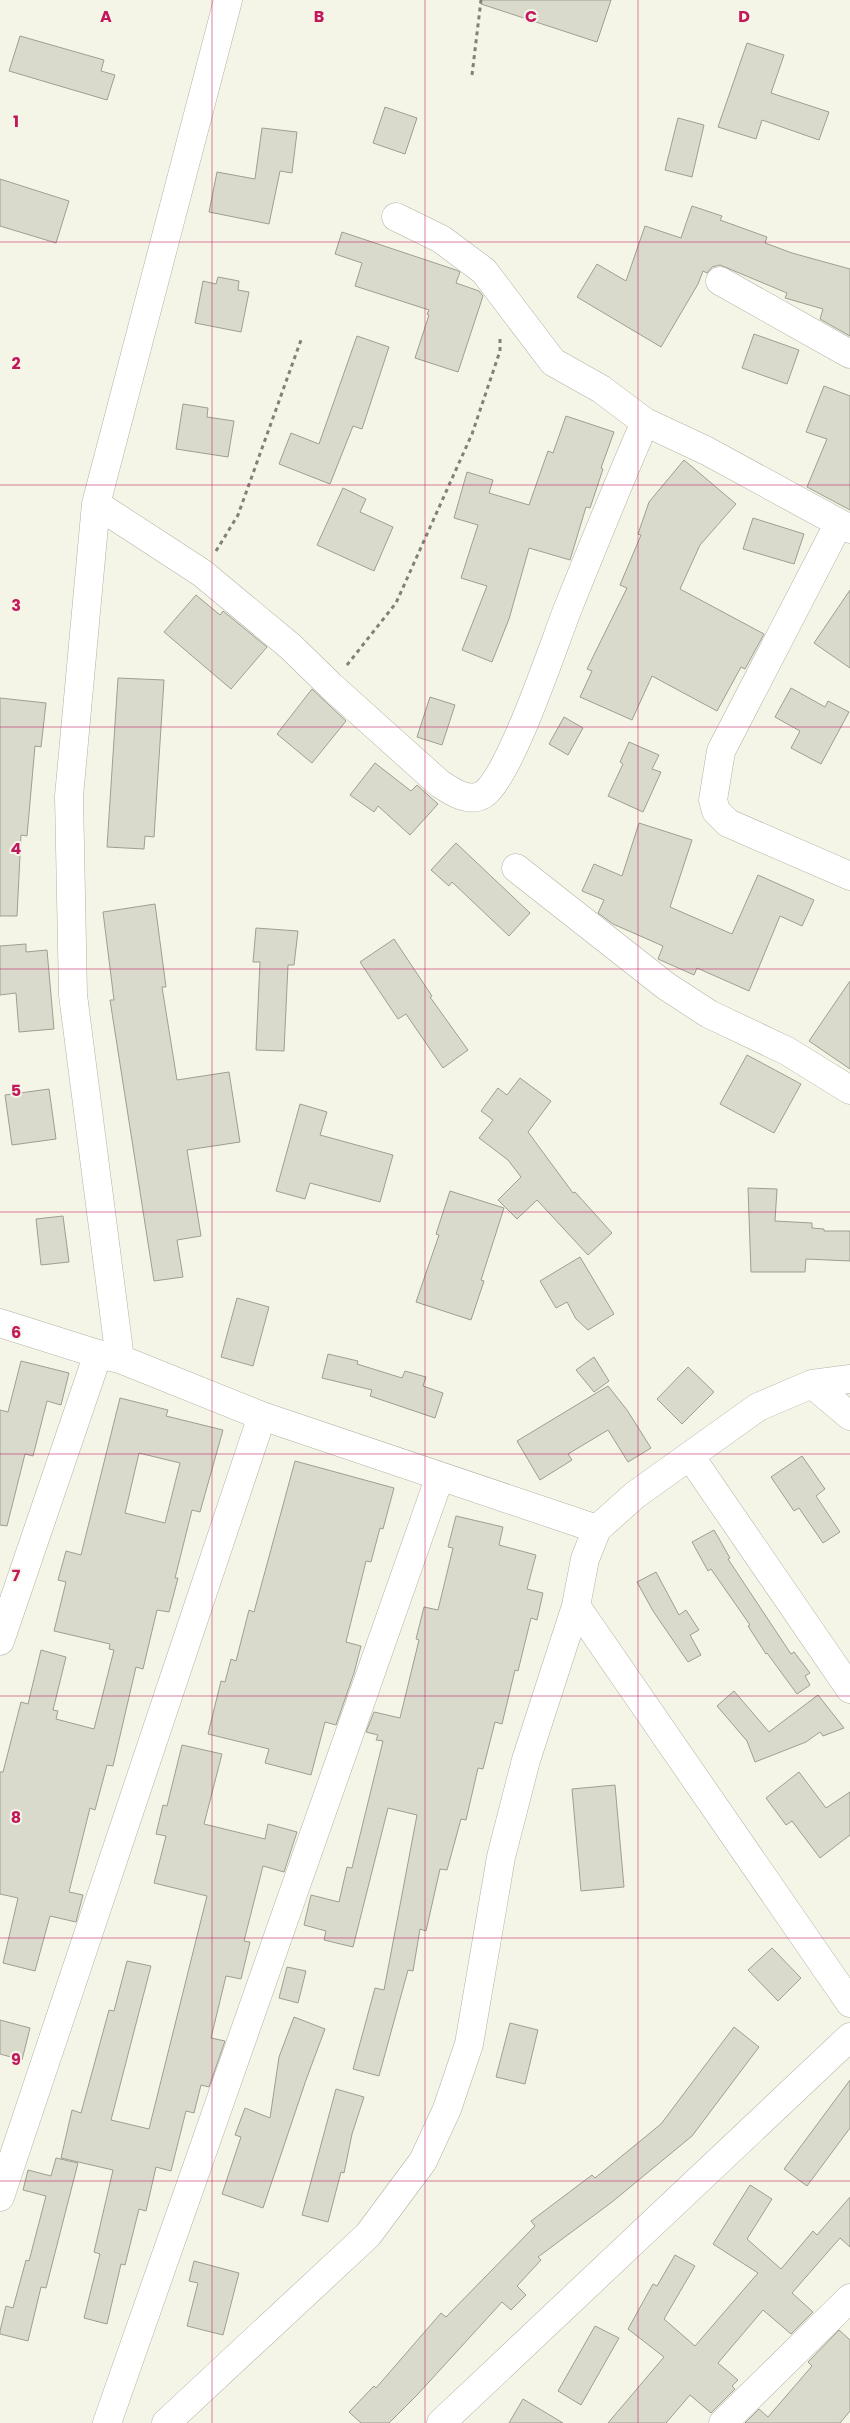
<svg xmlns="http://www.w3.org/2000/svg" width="850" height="2423" font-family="Poppins,sans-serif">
	<rect width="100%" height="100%" fill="#f4f5e7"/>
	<path fill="#d9dacc" stroke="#9e9f91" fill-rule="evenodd" d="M 481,0 L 611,0 L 597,42 L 481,4 Z
		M 20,36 L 104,60 L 101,71 L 115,75 L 107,100 L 9,71 Z
		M 747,43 L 784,55 L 771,93 L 829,112 L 819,140 L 762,120 L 756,139 L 718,127 Z
		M 385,107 L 417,118 L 405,154 L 373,143 Z
		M 678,118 L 704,125 L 692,177 L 665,170 Z
		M 262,128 L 297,132 L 292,173 L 280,171 L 269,224 L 209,212 L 217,172 L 255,179 Z
		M 0,179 L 69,201 L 56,243 L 0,226 Z
		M 692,206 L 722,216 L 720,220 L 767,237 L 765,243 L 792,253 L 850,269 L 850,336 L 820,319 L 823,309 L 785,298 L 787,293 L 720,265 L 712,267 L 707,273 L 703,271 L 698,284 L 661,347 L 577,297 L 597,264 L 626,281 L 645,226 L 681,238 Z
		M 342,232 L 456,270 L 460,272 L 456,283 L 479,291 L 483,296 L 458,372 L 415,358 L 429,315 L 427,314 L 429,310 L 355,286 L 362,263 L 335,254 Z
		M 218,277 L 239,281 L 238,290 L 249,292 L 241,332 L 195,323 L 203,281 L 216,284 Z
		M 754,334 L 799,350 L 787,384 L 742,368 Z
		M 357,336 L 389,347 L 362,429 L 353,426 L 330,484 L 279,464 L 291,433 L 319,444 Z
		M 824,386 L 850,396 L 850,510 L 807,487 L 827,439 L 806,432 Z
		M 183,404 L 208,408 L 207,417 L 234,421 L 228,457 L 176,449 Z
		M 566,416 L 614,432 L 601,468 L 603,469 L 590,508 L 586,507 L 570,560 L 529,548 L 509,619 L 492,662 L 462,650 L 487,586 L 461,578 L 478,525 L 454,518 L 467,472 L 493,480 L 489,493 L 529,505 L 548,451 L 553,453 Z
		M 684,460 L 736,504 L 700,545 L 680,589 L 764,634 L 745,669 L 741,667 L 717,711 L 652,676 L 632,720 L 580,697 L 592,671 L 587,669 L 627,588 L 620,585 L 641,535 L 638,534 L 649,502 Z
		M 343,488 L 366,499 L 360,512 L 393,527 L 374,571 L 317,545 Z
		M 753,518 L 804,534 L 794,564 L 743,549 Z
		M 850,590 L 850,668 L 814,643 Z
		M 196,595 L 220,615 L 223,611 L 267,647 L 231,689 L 164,632 Z
		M 118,678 L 164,680 L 154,837 L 145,836 L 144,849 L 107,847 Z
		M 791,688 L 825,707 L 828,701 L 849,712 L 821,764 L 791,748 L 800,731 L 775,717 Z
		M 312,689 L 346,721 L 312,763 L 277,734 Z
		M 430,697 L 455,705 L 442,745 L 417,737 Z
		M 0,698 L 46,703 L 41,747 L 35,746 L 27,836 L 21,835 L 17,916 L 0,916 Z
		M 564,717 L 583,728 L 568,755 L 549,744 Z
		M 629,742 L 659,755 L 652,769 L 661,772 L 643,812 L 608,796 L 623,764 L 620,762 Z
		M 375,763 L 411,791 L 417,785 L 438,804 L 410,835 L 378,806 L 374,812 L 350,795 Z
		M 639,823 L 692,840 L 670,907 L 732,934 L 758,875 L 814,900 L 802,926 L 780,916 L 749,991 L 697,968 L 694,975 L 658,959 L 663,946 L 613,924 L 598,913 L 604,900 L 582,891 L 594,864 L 622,876 Z
		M 456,843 L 530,913 L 509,936 L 452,882 L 449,886 L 431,870 Z
		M 155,904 L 166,987 L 162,987 L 177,1080 L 229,1072 L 240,1142 L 187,1150 L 201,1236 L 177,1240 L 183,1277 L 154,1281 L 110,1000 L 114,1000 L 103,912 Z
		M 256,928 L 298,931 L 294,965 L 288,965 L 284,1051 L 256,1050 L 260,962 L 253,962 Z
		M 394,939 L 432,996 L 430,997 L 468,1050 L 443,1068 L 406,1014 L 398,1019 L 360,962 Z
		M 26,944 L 26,952 L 47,950 L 54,1029 L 19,1032 L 16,993 L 0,995 L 0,946 Z
		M 850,981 L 850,1069 L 809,1041 Z
		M 747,1055 L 801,1084 L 774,1133 L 720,1104 Z
		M 520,1078 L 551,1101 L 528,1132 L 573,1193 L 575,1192 L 612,1233 L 588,1255 L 537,1200 L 517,1219 L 498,1200 L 521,1177 L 508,1160 L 479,1138 L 493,1120 L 481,1111 L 498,1088 L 507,1095 Z
		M 49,1089 L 56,1139 L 12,1145 L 5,1095 Z
		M 300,1104 L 327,1112 L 320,1135 L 393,1155 L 380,1202 L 310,1183 L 305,1199 L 276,1191 Z
		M 748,1188 L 777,1189 L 775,1221 L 812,1223 L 812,1228 L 824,1229 L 824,1231 L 850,1231 L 850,1261 L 806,1259 L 805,1272 L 751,1272 Z
		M 450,1191 L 504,1208 L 481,1280 L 484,1281 L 471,1320 L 416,1302 L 439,1235 L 436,1234 Z
		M 63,1216 L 69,1262 L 41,1265 L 36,1219 Z
		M 580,1257 L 614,1314 L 588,1330 L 576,1319 L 567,1302 L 556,1308 L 540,1281 Z
		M 237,1298 L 269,1307 L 253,1366 L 221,1357 Z
		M 328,1354 L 358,1361 L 357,1364 L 402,1378 L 405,1371 L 426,1377 L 423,1386 L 443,1393 L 435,1418 L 370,1396 L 372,1390 L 322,1378 Z
		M 594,1357 L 609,1381 L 594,1392 L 576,1370 Z
		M 21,1361 L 69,1373 L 61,1405 L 47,1401 L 33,1456 L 25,1454 L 7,1526 L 0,1525 L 0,1410 L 8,1412 Z
		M 688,1367 L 714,1392 L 682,1424 L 657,1399 Z
		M 608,1386 L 627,1410 L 651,1448 L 628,1462 L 608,1430 L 568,1454 L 572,1460 L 540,1480 L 517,1441 Z
		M 120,1398 L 168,1410 L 166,1416 L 223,1430 L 200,1512 L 192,1510 L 175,1578 L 178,1578 L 169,1612 L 157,1610 L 143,1669 L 136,1667 L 113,1766 L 107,1765 L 95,1810 L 90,1808 L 69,1892 L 83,1895 L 76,1922 L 50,1916 L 35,1971 L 3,1963 L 18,1898 L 0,1894 L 0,1772 L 3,1772 L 21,1702 L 28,1704 L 41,1650 L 66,1657 L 53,1710 L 58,1711 L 56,1719 L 94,1729 L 114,1650 L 109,1649 L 110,1644 L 54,1631 L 66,1582 L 58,1580 L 66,1551 L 81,1555 ZM 139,1453 L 180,1463 L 165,1523 L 125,1513 Z
		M 802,1456 L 825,1489 L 816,1496 L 840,1532 L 823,1543 L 799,1508 L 794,1511 L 771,1477 Z
		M 295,1461 L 394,1488 L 383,1529 L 380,1528 L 371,1562 L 366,1561 L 346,1642 L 361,1646 L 354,1673 L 336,1725 L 325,1722 L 311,1775 L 265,1763 L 269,1749 L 208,1734 L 221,1681 L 225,1682 L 231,1659 L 236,1661 L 249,1610 L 254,1612 Z
		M 456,1516 L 503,1527 L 499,1545 L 536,1555 L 527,1589 L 543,1593 L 537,1620 L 531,1618 L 518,1671 L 515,1670 L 502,1724 L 495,1722 L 483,1769 L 478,1768 L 466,1820 L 461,1819 L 447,1870 L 440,1869 L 426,1931 L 420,1929 L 413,1971 L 408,1970 L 379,2076 L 353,2069 L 375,1988 L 384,1990 L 417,1815 L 388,1808 L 353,1947 L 324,1940 L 326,1931 L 304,1925 L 311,1895 L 339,1902 L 347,1867 L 352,1868 L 383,1741 L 376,1740 L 378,1735 L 366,1732 L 374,1712 L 400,1718 L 419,1640 L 416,1639 L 424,1607 L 438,1610 L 453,1548 L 448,1547 Z
		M 714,1530 L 730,1558 L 728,1559 L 791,1654 L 794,1652 L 810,1673 L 805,1676 L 810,1685 L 797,1694 L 767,1653 L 766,1654 L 748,1626 L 750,1625 L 711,1569 L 708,1571 L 692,1542 Z
		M 656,1572 L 679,1615 L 686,1610 L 699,1630 L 690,1635 L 701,1655 L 688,1662 L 653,1611 L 637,1582 Z
		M 734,1691 L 769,1732 L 818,1695 L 844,1728 L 823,1736 L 820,1732 L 806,1742 L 755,1762 L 747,1741 L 717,1706 Z
		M 182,1745 L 222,1754 L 204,1824 L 265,1839 L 268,1824 L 297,1832 L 284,1872 L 263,1866 L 244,1941 L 250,1942 L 241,1979 L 226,1976 L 211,2038 L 225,2041 L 209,2087 L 201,2085 L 194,2113 L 186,2111 L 171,2171 L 156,2167 L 146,2211 L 139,2209 L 125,2265 L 121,2264 L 107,2324 L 84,2318 L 100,2254 L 94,2252 L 113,2170 L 61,2158 L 72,2110 L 81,2113 L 109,2010 L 114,2011 L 127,1961 L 151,1966 L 111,2120 L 149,2129 L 207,1896 L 154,1883 L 166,1836 L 156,1834 L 163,1805 L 167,1806 Z
		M 799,1772 L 826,1808 L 850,1792 L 850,1835 L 820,1858 L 792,1821 L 786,1825 L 766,1798 Z
		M 615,1785 L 624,1887 L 581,1891 L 572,1789 Z
		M 772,1948 L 801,1978 L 778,2001 L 748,1970 Z
		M 287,1967 L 306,1971 L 298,2003 L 279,1998 Z
		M 294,2017 L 325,2029 L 306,2080 L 263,2208 L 222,2194 L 241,2137 L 235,2135 L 245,2108 L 270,2118 L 279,2057 Z
		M 0,2020 L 30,2028 L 22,2060 L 0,2054 Z
		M 510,2023 L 538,2030 L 525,2084 L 496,2077 Z
		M 734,2027 L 759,2047 L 692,2136 L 612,2202 L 538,2257 L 541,2260 L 517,2286 L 526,2295 L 511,2310 L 502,2302 L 418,2394 L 389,2423 L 361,2423 L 349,2412 L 374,2386 L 376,2388 L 441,2313 L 446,2317 L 535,2226 L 531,2221 L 592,2175 L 595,2178 L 661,2124 Z
		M 850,2080 L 850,2128 L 807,2186 L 784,2169 Z
		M 336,2089 L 364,2097 L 352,2134 L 344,2173 L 341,2172 L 328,2222 L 302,2215 Z
		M 56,2158 L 78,2163 L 46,2288 L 41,2287 L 28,2341 L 0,2334 L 0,2331 L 6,2306 L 13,2308 L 26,2260 L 29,2261 L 46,2196 L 23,2190 L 28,2170 L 51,2176 Z
		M 750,2185 L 772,2199 L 747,2239 L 781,2269 L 813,2231 L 817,2235 L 850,2197 L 850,2247 L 840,2238 L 792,2293 L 813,2312 L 791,2334 L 763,2310 L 718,2363 L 738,2380 L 732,2386 L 735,2389 L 711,2413 L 690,2395 L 666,2423 L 608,2423 L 664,2357 L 628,2329 L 653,2284 L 657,2286 L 675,2255 L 695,2266 L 664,2319 L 695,2346 L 758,2273 L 713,2244 Z
		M 194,2261 L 239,2273 L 223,2335 L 187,2326 L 198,2283 L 189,2281 Z
		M 595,2326 L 619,2338 L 581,2405 L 558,2391 Z
		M 839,2330 L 850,2340 L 850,2411 L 840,2423 L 745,2423 L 759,2409 L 768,2417 L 812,2366 L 808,2362 Z
		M 523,2399 L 563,2423 L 509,2423 Z"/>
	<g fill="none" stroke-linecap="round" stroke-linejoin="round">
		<g stroke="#b1b2a4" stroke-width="29">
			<path id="minor" d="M 396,217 L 441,239 L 484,271 L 553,362 L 601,389 L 645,422 L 707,451 L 850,529
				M 720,281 L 850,354
				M 96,504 L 202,573 L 291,647 L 331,686 L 439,783 C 451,791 469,804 484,794 C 511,774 553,646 568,608 C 593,546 618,484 645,422
				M 839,523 L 721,751 L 713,800 L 716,811 L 728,823 L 850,876
				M 516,868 L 666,986 L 709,1014 L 787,1051 L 850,1090
				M 0,1323 L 98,1354 L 120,1359 L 262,1416 L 597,1529
				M 120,1359 L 73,995 L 69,796 L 96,504 L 228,0
				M 812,1384 L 850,1416
				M 690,1456 L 850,1689
				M 576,1606 L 850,2003
				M 0,1641 L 98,1354
				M 0,2197 L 262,1416
				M 107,2423 L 440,1476
				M 166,2423 L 368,2235 L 423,2161 L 447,2109 L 469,2044 L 501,1857 L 526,1760 L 576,1606 L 585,1559 L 597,1529 L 635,1495 L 758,1407 L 812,1384 L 850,1379
				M 441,2423 L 850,2037
				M 723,2423 L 850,2298"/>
		</g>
		<path stroke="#808177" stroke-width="3" stroke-dasharray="4 4" stroke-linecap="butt" d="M 472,75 L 481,0
			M 216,551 L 238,515 L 301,340
			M 347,665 L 396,603 L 472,434 L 500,351 L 500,336"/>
		<use href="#minor" stroke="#fff" stroke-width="28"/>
	</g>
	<path fill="none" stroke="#c2185b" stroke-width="1" stroke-opacity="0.55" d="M 212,0 L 212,2423M 425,0 L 425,2423M 638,0 L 638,2423M 0,242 L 850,242M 0,485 L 850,485M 0,727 L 850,727M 0,969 L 850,969M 0,1212 L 850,1212M 0,1454 L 850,1454M 0,1696 L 850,1696M 0,1938 L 850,1938M 0,2181 L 850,2181"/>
	<g font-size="16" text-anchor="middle" font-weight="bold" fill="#c2185b" stroke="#f4f5e7" stroke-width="4" stroke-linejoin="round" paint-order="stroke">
		<text x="106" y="22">A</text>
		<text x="319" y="22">B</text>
		<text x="531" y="22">C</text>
		<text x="744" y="22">D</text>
		<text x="16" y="127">1</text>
		<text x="16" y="369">2</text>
		<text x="16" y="611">3</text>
		<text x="16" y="854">4</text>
		<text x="16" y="1096">5</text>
		<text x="16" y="1338">6</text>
		<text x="16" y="1581">7</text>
		<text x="16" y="1823">8</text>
		<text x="16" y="2065">9</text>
	</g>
</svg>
